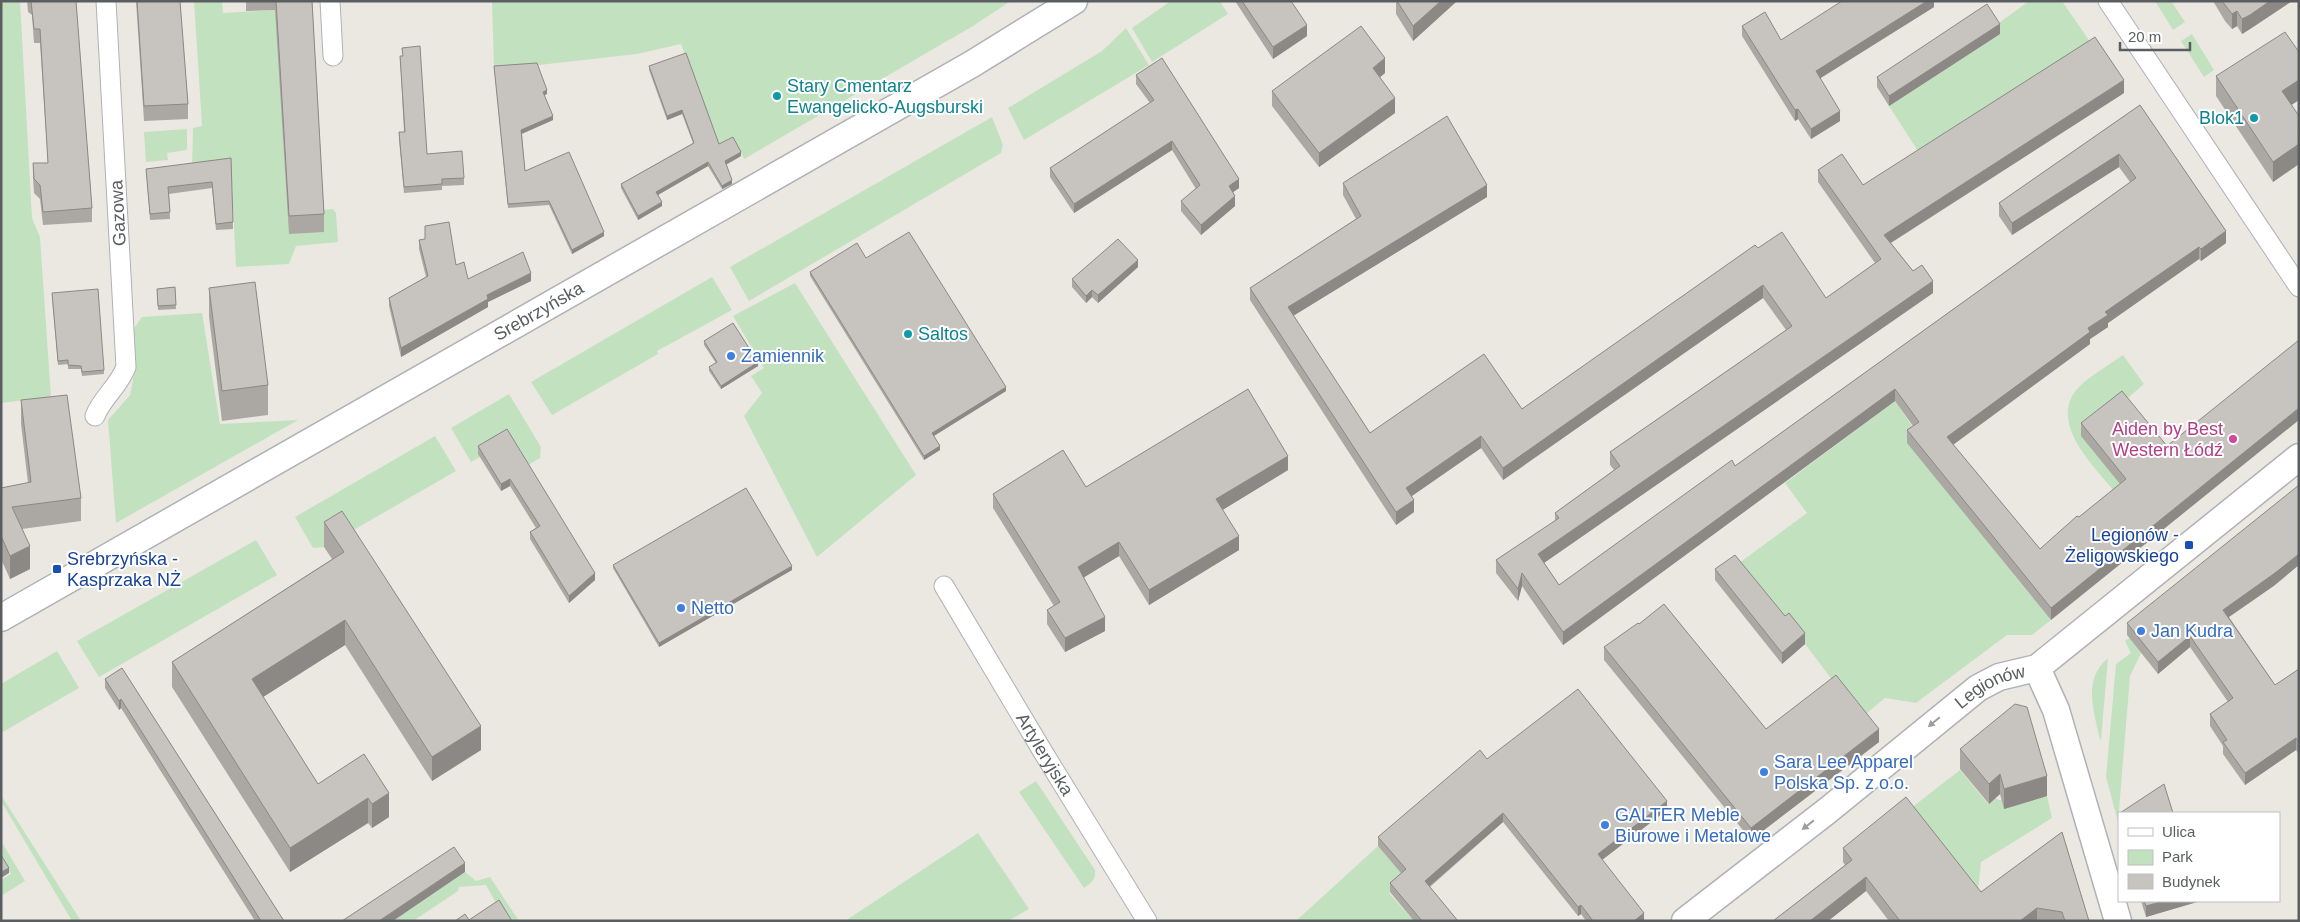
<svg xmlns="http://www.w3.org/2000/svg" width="2300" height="922" font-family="Arial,sans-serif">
	<rect width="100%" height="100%" fill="#ebe8e1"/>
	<path fill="#c2e2bf" d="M 1,1 L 20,1 L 32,218 L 40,237 L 51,397 L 1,403 Z
		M 194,1 L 222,1 L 223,13 L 275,10 L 323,210 L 333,209 L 336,213 L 338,242 L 296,246 L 289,264 L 236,267 L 231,164 L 192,170 L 193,128 L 202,126 Z
		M 492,1 L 1011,1 L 973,26 L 744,159 L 733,137 L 719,145 L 681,44 L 637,54 L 494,70 Z
		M 1171,1 L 1220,1 L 1228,14 L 1152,62 L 1132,28 Z
		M 2029,1 L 2062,1 L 2095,49 L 1923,159 L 1889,106 L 2000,34 L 1995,26 Z
		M 2155,1 L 2171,1 L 2185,22 L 2173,30 Z
		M 1126,28 L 1149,65 L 1024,140 L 1008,108 L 1102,51 Z
		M 2192,34 L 2214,70 L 2204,77 L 2181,41 Z
		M 992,117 L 1003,145 L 1001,153 L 749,301 L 730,267 Z
		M 187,129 L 187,150 L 167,153 L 168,160 L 146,162 L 144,132 Z
		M 712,277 L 732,310 L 657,351 L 658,354 L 552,415 L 531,382 Z
		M 795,283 L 916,475 L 817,557 L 744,416 L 762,393 L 751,376 L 764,368 L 733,316 Z
		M 202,313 L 220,424 L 298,420 L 116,523 L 108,420 L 130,395 L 136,365 L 133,330 L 142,317 Z
		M 2123,355 L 2144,384 L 2122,403 L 2126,491 L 2119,497 C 2098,470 2047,425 2077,389 C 2089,376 2109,365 2123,355 Z
		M 509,394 L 541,447 L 540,458 L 525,467 L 480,457 L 471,462 L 451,428 Z
		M 1895,401 L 2004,562 L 2051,620 L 2032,635 L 2007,635 L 1916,703 L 1885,698 L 1861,718 L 1790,624 L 1735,566 L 1807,513 L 1785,483 Z
		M 435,436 L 456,471 L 324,547 L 313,548 L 295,517 Z
		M 256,540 L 277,575 L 99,677 L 77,641 Z
		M 2130,638 L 2141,653 L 2130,676 L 2118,822 L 2106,777 L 2116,664 L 2131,653 L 2125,641 Z
		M 57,651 L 79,688 L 1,733 L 1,684 Z
		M 2108,658 L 2101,740 L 2100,740 C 2094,711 2082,680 2108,658 Z
		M 1960,770 L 1988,804 L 1995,798 L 1999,800 L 2047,796 L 2052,818 L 1981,862 L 1977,902 L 1906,812 Z
		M 1036,781 L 1095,870 C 1096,880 1091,883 1084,888 L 1019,792 Z
		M 1,795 L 81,921 L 72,921 L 1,801 Z
		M 978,833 L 1029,909 L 1008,921 L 845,921 Z
		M 1,841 L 25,881 L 1,896 L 1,880 L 11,874 L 1,857 Z
		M 1378,846 L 1406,878 L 1389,893 L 1414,921 L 1296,921 Z
		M 465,872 L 476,881 L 490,877 L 519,921 L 506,921 L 486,885 L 459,887 L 458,891 L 413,921 L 393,921 Z"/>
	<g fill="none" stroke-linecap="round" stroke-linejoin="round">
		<g stroke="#afb2b6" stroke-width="21">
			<g id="street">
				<path d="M 330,1 L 333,56"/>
				<path d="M 2108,1 L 2299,287"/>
				<path d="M 95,416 C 102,398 119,386 126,367 L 106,1"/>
				<path id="s1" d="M 944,586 L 1043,752 L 1147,921"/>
			</g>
		</g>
		<g stroke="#aeb2b6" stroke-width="29">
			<g id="secondary">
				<path id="s2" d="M 1,618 L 972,64 L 1074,1"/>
				<path d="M 2037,668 L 2056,710 L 2118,921"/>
				<path id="s3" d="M 1685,921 L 1827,811 L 1978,688 L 1999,677 L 2037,668 L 2299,457"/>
			</g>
		</g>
		<use href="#street" stroke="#fff" stroke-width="19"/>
		<use href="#secondary" stroke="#fff" stroke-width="26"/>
	</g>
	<path fill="#aba8a3" d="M 27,1 L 76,1 L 92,208 L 92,222 L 43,225 L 40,199 L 34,193 L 33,177 L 33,163 L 48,163 L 40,43 L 34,43 L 32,15 L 28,12 Z
		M 136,1 L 180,1 L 188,104 L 188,119 L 144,121 Z
		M 246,1 L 312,1 L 324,214 L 324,232 L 289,234 L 275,10 L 246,11 Z
		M 1235,1 L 1291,1 L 1307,36 L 1273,59 Z
		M 1396,1 L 1457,1 L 1413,41 L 1396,14 Z
		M 1934,1 L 1934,7 L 1820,78 L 1840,121 L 1811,139 L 1798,119 L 1795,121 L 1742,36 L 1742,26 L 1781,40 Z
		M 2213,1 L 2292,1 L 2250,29 L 2242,34 L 2237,26 L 2232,29 L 2225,21 Z
		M 2000,34 L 1889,106 L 1877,87 L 1877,77 Z
		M 2299,52 L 2299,100 L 2291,105 L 2299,116 L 2299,164 L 2273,182 L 2216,96 L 2216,76 Z
		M 400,56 L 427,154 L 464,178 L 464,185 L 442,186 L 442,190 L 404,193 L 399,139 L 399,132 L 404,132 Z
		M 494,66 L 547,94 L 544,95 L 553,120 L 522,134 L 525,171 L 604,236 L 572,254 L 549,205 L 508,208 Z
		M 649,66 L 719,144 L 741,156 L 726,165 L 732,184 L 722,189 L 708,166 L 658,195 L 662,206 L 638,220 L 621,188 L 621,184 L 693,143 L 682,114 L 667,120 L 649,70 Z
		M 1385,73 L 1380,77 L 1395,113 L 1319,167 L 1272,106 L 1272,91 Z
		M 1136,75 L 1239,188 L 1233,192 L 1235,206 L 1201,235 L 1181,211 L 1181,201 L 1196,189 L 1172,150 L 1074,213 L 1050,177 L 1050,168 L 1150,103 L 1136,84 Z
		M 2124,93 L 1891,243 L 1913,271 L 1933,293 L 1544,563 L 1559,585 L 1735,466 L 2130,182 L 2119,167 L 2012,235 L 1999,216 L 1999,203 L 2140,105 L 2226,243 L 2201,261 L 2199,259 L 2108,323 L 2108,327 L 2090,339 L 2090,344 L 1953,445 L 2040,549 L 2120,484 L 2081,436 L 2081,423 L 2167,446 L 2051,620 L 1907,443 L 1907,430 L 1913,426 L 1895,401 L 1563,645 L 1522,586 L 1518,601 L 1496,573 L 1496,560 L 1555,521 L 1555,513 L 1614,470 L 1610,465 L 1610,452 L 1786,330 L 1763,298 L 1503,480 L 1481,448 L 1412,496 L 1414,512 L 1396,525 L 1250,300 L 1250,288 L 1356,219 L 1343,195 L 1343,183 L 1487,197 L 1293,316 L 1370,433 L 1522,409 L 1758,248 L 1826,298 L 1875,263 L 1818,182 L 1818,170 L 1863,185 Z
		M 231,158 L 233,229 L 216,230 L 212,188 L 169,194 L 170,219 L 150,220 L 146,169 Z
		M 419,240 L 456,265 L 468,279 L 531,281 L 488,302 L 488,307 L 401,357 L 389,306 L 389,298 L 426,277 L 419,249 Z
		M 866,258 L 1006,391 L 934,436 L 940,450 L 924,460 L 810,276 L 810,272 Z
		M 1138,267 L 1098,303 L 1092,297 L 1086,303 L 1072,287 L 1072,279 Z
		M 175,287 L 176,309 L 158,310 L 157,289 Z
		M 209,288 L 268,385 L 268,415 L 222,421 L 209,317 Z
		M 52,297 L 104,370 L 104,374 L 82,376 L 81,369 L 68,369 L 68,364 L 58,365 Z
		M 704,341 L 758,366 L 721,389 L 709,371 L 709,367 L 716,363 L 704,345 Z
		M 21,400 L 81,498 L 81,521 L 22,529 L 30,569 L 10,579 L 1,559 L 1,488 L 28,483 L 21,424 Z
		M 507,429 L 595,580 L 569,603 L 530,539 L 530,532 L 536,528 L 510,486 L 501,491 L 478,454 L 478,446 Z
		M 1288,470 L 1222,510 L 1239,550 L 1149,605 L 1119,556 L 1084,577 L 1105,631 L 1065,652 L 1047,624 L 1047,610 L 1054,606 L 993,508 L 993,494 L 1086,487 Z
		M 324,522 L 481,750 L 432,781 L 345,645 L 263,697 L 318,784 L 364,754 L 389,817 L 372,828 L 368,823 L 290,872 L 172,687 L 172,662 L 332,559 L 324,547 Z
		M 613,565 L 792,570 L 659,647 L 613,568 Z
		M 1715,569 L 1805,644 L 1782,664 L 1715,580 Z
		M 2275,585 L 2229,617 L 2275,685 L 2299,669 L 2299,755 L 2296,750 L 2245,785 L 2223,754 L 2223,746 L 2210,726 L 2210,714 L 2228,702 L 2190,647 L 2158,674 L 2127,635 L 2127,623 Z
		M 1604,647 L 1766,729 L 1879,742 L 1751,840 L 1604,660 Z
		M 122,668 L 284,921 L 255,921 L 121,708 L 119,710 L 105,688 L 105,679 Z
		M 1960,749 L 2047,796 L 2004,809 L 2000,794 L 1989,804 L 1960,769 Z
		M 1487,759 L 1667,810 L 1602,860 L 1644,921 L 1586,921 L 1581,914 L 1578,916 L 1503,822 L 1430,887 L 1458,921 L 1414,921 L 1390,892 L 1390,883 L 1401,873 L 1378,846 L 1378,837 Z
		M 2062,832 L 2089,921 L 1889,921 L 1866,891 L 1828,921 L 1773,921 L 1845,865 L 1843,862 L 1843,848 L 1981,892 Z
		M 2141,901 L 2197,901 L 2197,902 L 2146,917 Z"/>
	<path fill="#8b8885" d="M 1441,1 L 1457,1 L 1413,41 L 1413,26 Z
		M 1927,1 L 1934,1 L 1934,7 L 1816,81 L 1816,71 Z
		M 2270,1 L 2292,1 L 2250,29 L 2242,34 L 2242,19 Z
		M 2237,11 L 2237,26 L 2232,29 L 2232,14 Z
		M 2000,24 L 2000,34 L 1889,106 L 1889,96 Z
		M 1307,25 L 1307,36 L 1273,59 L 1273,47 Z
		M 1385,58 L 1385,73 L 1373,83 L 1373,68 Z
		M 2124,80 L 2124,93 L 1884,247 L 1884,235 Z
		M 2299,80 L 2299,100 L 2282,111 L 2282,91 Z
		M 547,90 L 547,94 L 543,96 L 543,92 Z
		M 1395,98 L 1395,113 L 1319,167 L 1319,153 Z
		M 1798,109 L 1798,119 L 1795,121 L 1795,110 Z
		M 682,110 L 682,114 L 667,120 L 667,116 Z
		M 1840,111 L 1840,121 L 1811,139 L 1811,129 Z
		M 553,116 L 553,120 L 521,134 L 521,130 Z
		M 2299,130 L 2299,164 L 2273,182 L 2273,162 Z
		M 1172,141 L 1172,150 L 1074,213 L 1074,204 Z
		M 741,152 L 741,156 L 725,165 L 725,161 Z
		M 2119,154 L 2119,167 L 2012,235 L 2012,223 Z
		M 708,162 L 708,166 L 656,196 L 656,192 Z
		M 1239,179 L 1239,188 L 1229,195 L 1229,186 Z
		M 732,180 L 732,184 L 722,189 L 722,186 Z
		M 1487,185 L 1487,197 L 1288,319 L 1288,307 Z
		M 1235,196 L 1235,206 L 1201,235 L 1201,225 Z
		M 662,202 L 662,206 L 638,220 L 638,216 Z
		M 2226,231 L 2226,243 L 2201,261 L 2201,249 Z
		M 604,232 L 604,236 L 572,254 L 572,250 Z
		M 2199,247 L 2199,259 L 2108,323 L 2108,327 L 2090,339 L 2090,344 L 1947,449 L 1947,437 L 2088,328 L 2105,312 Z
		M 1138,260 L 1138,267 L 1098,303 L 1098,295 Z
		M 531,273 L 531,281 L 488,302 L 488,307 L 401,357 L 401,348 L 487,295 Z
		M 1933,281 L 1933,293 L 1538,567 L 1538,554 Z
		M 1763,285 L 1763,298 L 1503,480 L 1503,468 Z
		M 1092,290 L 1092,297 L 1086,303 L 1086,296 Z
		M 758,362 L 758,366 L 721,389 L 721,386 Z
		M 1006,387 L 1006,391 L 932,437 L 932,433 Z
		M 1895,389 L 1895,401 L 1563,645 L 1563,632 Z
		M 2299,408 L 2299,420 L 2051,620 L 2051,608 Z
		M 1481,436 L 1481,448 L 1406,500 L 1406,488 Z
		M 940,446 L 940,450 L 924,460 L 924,456 Z
		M 1288,456 L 1288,470 L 1216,514 L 1216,499 Z
		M 510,479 L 510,486 L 501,491 L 501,484 Z
		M 1414,500 L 1414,512 L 1396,525 L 1396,512 Z
		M 1239,536 L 1239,550 L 1149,605 L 1149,590 Z
		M 1119,542 L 1119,556 L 1078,581 L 1078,567 Z
		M 30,546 L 30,569 L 10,579 L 10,556 Z
		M 2299,554 L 2299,565 L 2275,585 L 2223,621 L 2223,610 Z
		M 792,566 L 792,570 L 659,647 L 659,643 Z
		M 595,573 L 595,580 L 569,603 L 569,596 Z
		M 1522,573 L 1522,586 L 1518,601 L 1518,589 Z
		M 1105,617 L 1105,631 L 1065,652 L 1065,638 Z
		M 345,620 L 345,645 L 252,704 L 252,679 Z
		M 1805,633 L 1805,644 L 1782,664 L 1782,653 Z
		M 2190,636 L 2190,647 L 2158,674 L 2158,662 Z
		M 121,699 L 121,708 L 119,710 L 119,701 Z
		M 481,726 L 481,750 L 432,781 L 432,757 Z
		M 1879,729 L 1879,742 L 1751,840 L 1751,828 Z
		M 2296,738 L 2296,750 L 2245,785 L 2245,773 Z
		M 2000,774 L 2000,794 L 1989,804 L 1989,784 Z
		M 2047,776 L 2047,796 L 2004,809 L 2004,789 Z
		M 389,793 L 389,817 L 372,828 L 372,804 Z
		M 368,798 L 368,823 L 290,872 L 290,848 Z
		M 1667,801 L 1667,810 L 1598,863 L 1598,854 Z
		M 1503,813 L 1503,822 L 1425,890 L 1425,881 Z
		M 465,863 L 465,872 L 393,921 L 379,921 Z
		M 9,868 L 9,873 L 1,878 L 1,872 Z
		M 1866,877 L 1866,891 L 1828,921 L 1810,921 Z
		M 2164,901 L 2197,901 L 2197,902 L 2146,917 L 2146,906 Z
		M 1581,905 L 1581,914 L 1578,916 L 1578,907 Z
		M 2037,908 L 2037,921 L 2020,921 Z
		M 1644,913 L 1644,921 L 1634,921 Z"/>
	<path fill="#c7c3be" stroke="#8b8885" d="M 31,1 L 76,1 L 92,208 L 43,212 L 40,185 L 34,179 L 33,163 L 48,163 L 40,29 L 34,29 Z
		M 137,1 L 180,1 L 188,104 L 144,106 Z
		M 276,1 L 312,1 L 324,214 L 289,216 Z
		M 1242,1 L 1291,1 L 1307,25 L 1273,47 Z
		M 1397,1 L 1441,1 L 1413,26 Z
		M 1842,1 L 1927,1 L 1816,71 L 1840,111 L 1811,129 L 1798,109 L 1795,110 L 1742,26 L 1765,12 L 1781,40 Z
		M 2222,1 L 2270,1 L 2250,15 L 2242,19 L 2237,11 L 2232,14 Z
		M 1987,4 L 2000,24 L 1889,96 L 1877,77 Z
		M 1361,26 L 1385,58 L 1373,68 L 1395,98 L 1319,153 L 1272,91 Z
		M 2285,32 L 2299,52 L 2299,80 L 2282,91 L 2299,116 L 2299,130 L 2298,130 L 2299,132 L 2299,144 L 2273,162 L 2216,76 Z
		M 2095,37 L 2124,80 L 1884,235 L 1913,271 L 1922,265 L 1933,281 L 1538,554 L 1559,585 L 1732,460 L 1735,466 L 2136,178 L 2119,154 L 2012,223 L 1999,203 L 2140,105 L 2226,231 L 2201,249 L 2199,247 L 2105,312 L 2108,315 L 2088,328 L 2090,332 L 1947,437 L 2040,549 L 2077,516 L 2079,517 L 2126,479 L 2081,423 L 2122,391 L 2167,446 L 2299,340 L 2299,408 L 2051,608 L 1907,430 L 1919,422 L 1895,389 L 1563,632 L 1522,573 L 1518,589 L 1496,560 L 1559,518 L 1555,513 L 1620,466 L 1610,452 L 1792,326 L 1763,285 L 1503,468 L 1481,436 L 1406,488 L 1414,500 L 1396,512 L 1250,288 L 1361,216 L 1343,183 L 1447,116 L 1487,185 L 1288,307 L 1370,433 L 1484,354 L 1522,409 L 1755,245 L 1758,248 L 1782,232 L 1826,298 L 1881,259 L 1818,170 L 1842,154 L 1863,185 Z
		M 420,46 L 427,154 L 462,151 L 464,178 L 442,179 L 442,184 L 404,187 L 399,132 L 405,132 L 400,56 L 403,56 L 402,48 Z
		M 686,53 L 719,144 L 733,137 L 741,152 L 725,161 L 732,180 L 722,186 L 708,162 L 656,192 L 662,202 L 638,216 L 621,184 L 694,143 L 682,110 L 667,116 L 649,66 Z
		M 1162,58 L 1239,179 L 1229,186 L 1235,196 L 1201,225 L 1181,201 L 1200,185 L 1172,141 L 1074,204 L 1050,168 L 1154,100 L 1136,75 Z
		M 537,63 L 547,90 L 543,92 L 553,116 L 521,130 L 525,171 L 569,152 L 604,232 L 572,250 L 549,201 L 508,204 L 494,66 Z
		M 231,158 L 233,222 L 216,224 L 212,182 L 168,187 L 170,212 L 150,214 L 146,169 Z
		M 449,222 L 456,265 L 464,262 L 468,279 L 523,252 L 531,273 L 487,295 L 488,299 L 401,348 L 389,298 L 428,276 L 419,240 L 425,239 L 425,226 Z
		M 909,232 L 1006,387 L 932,433 L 940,446 L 924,456 L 810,272 L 857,243 L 866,258 Z
		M 1118,239 L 1138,260 L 1098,295 L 1092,290 L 1086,296 L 1072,279 Z
		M 255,282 L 268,385 L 222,391 L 209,288 Z
		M 175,287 L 176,305 L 158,306 L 157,289 Z
		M 98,289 L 104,370 L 82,372 L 81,366 L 68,365 L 68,360 L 58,361 L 52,293 Z
		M 733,323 L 758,362 L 721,386 L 709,367 L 717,362 L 704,341 Z
		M 1248,389 L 1288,456 L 1216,499 L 1239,536 L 1149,590 L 1119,542 L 1078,567 L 1105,617 L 1065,638 L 1047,610 L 1060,602 L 993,494 L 1063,450 L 1086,487 Z
		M 67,395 L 81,498 L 12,507 L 30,546 L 10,556 L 1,536 L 1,488 L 31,482 L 21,400 Z
		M 507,429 L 595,573 L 569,596 L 530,532 L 540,526 L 510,479 L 501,484 L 478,446 Z
		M 2299,485 L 2299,554 L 2275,573 L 2223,610 L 2275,685 L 2299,669 L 2299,743 L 2296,738 L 2245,773 L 2223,742 L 2227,740 L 2210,714 L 2233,698 L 2190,636 L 2158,662 L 2127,623 Z
		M 746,488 L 792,566 L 659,643 L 613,565 Z
		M 342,511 L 481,726 L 432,757 L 345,620 L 252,679 L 318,784 L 364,754 L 389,793 L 372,804 L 368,798 L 290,848 L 172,662 L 344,552 L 324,522 Z
		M 1735,555 L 1785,616 L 1789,613 L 1805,633 L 1782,653 L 1715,569 Z
		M 1664,604 L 1766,729 L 1836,675 L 1879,729 L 1751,828 L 1604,647 L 1638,623 L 1639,624 Z
		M 122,668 L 284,921 L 261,921 L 121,699 L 119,701 L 105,679 Z
		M 1578,689 L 1667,801 L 1598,854 L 1644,913 L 1634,921 L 1593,921 L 1581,905 L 1578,907 L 1503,813 L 1425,881 L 1458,921 L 1422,921 L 1390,883 L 1406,869 L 1378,837 L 1480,750 L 1487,759 Z
		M 2015,704 L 2027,707 L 2047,776 L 2004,789 L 2000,774 L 1989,784 L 1960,749 Z
		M 2164,784 L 2173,813 L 2120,813 Z
		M 1906,797 L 1981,892 L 2062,832 L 2089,921 L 2065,921 L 2062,912 L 2037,908 L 2020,921 L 1900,921 L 1866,877 L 1810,921 L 1773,921 L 1852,860 L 1843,848 Z
		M 454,847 L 465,863 L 379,921 L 342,921 Z
		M 1,855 L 9,868 L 1,872 Z
		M 499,900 L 512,921 L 455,921 L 465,914 L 469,920 Z
		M 2144,901 L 2164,901 L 2146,906 Z"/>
	<defs><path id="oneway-solid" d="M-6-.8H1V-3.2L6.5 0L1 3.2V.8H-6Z" transform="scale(1.25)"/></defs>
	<g fill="#9c9ea0">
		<use href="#oneway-solid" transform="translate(1934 722) rotate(140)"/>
		<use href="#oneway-solid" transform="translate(1808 825) rotate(142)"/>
	</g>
	<g fill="#0f9aa8" stroke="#fff" stroke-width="2">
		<circle cx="777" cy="96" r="5"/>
		<circle cx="2254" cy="118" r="5"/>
		<circle cx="908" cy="334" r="5"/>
	</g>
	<g fill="#3f7fe0" stroke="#fff" stroke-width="2">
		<circle cx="731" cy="356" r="5"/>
		<circle cx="681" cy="608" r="5"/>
		<circle cx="2141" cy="631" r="5"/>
		<circle cx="1764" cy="772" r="5"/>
		<circle cx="1605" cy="825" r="5"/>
	</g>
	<circle fill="#d1479c" stroke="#fff" stroke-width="2" cx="2233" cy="439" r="5"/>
	<g fill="#1a4fb4" stroke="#fff" stroke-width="2">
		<rect x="2184" y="540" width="10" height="10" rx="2.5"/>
		<rect x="52" y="564" width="10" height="10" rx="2.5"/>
	</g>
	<g text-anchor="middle" stroke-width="4" stroke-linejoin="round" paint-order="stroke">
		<g font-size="18" fill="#0d838f" stroke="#fff" text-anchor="start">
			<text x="787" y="92">Stary Cmentarz<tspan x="787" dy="21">Ewangelicko-Augsburski</tspan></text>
			<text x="2244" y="124" text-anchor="end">Blok1</text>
			<text x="918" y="340">Saltos</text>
		</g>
		<g font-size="18" fill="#5a5e61" stroke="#fff">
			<text transform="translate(118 213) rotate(-93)" y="6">Gazowa</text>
			<text dy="6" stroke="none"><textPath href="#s2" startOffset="619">Srebrzyńska</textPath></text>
			<text dy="6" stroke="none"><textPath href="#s3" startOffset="386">Legionów</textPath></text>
			<text dy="6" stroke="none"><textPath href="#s1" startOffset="196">Artyleryjska</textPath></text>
		</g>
		<g font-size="18" fill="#366cbe" stroke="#fff" text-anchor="start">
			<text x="741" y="362">Zamiennik</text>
			<text x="691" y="614">Netto</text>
			<text x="2151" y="637">Jan Kudra</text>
			<text x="1774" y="768">Sara Lee Apparel<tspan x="1774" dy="21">Polska Sp. z o.o.</tspan></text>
			<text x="1615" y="821">GALTER Meble<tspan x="1615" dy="21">Biurowe i Metalowe</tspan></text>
		</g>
		<g font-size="18" fill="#b23c85" stroke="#fff" text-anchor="end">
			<text x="2223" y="435">Aiden by Best<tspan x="2223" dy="21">Western Łódź</tspan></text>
		</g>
		<g font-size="18" fill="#164399" stroke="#fff" text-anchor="end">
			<text x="2179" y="541">Legionów -<tspan x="2179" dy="21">Żeligowskiego</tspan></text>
			<text x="67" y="565" text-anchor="start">Srebrzyńska -<tspan x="67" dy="21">Kasprzaka NŻ</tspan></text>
		</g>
	</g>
	<rect width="2300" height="922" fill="none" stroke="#5a5e61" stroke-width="5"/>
	<rect x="2118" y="812" width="162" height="90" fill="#ffffff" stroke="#bdbfc0"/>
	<rect x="2128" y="828" width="25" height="8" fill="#ffffff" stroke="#bdbfc0"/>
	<text x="2162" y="837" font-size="15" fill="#5a5e61">Ulica</text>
	<rect x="2128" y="850" width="25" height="15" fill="#c2e2bf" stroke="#bdbfc0"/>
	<text x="2162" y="862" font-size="15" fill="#5a5e61">Park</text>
	<rect x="2128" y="874" width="25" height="15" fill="#c7c3be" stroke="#bdbfc0"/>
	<text x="2162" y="887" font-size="15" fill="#5a5e61">Budynek</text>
	<path d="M2120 42v8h70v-8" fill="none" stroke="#5a5e61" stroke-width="2.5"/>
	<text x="2128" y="42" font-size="15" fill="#5a5e61" stroke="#ffffff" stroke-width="4" paint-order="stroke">20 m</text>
</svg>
